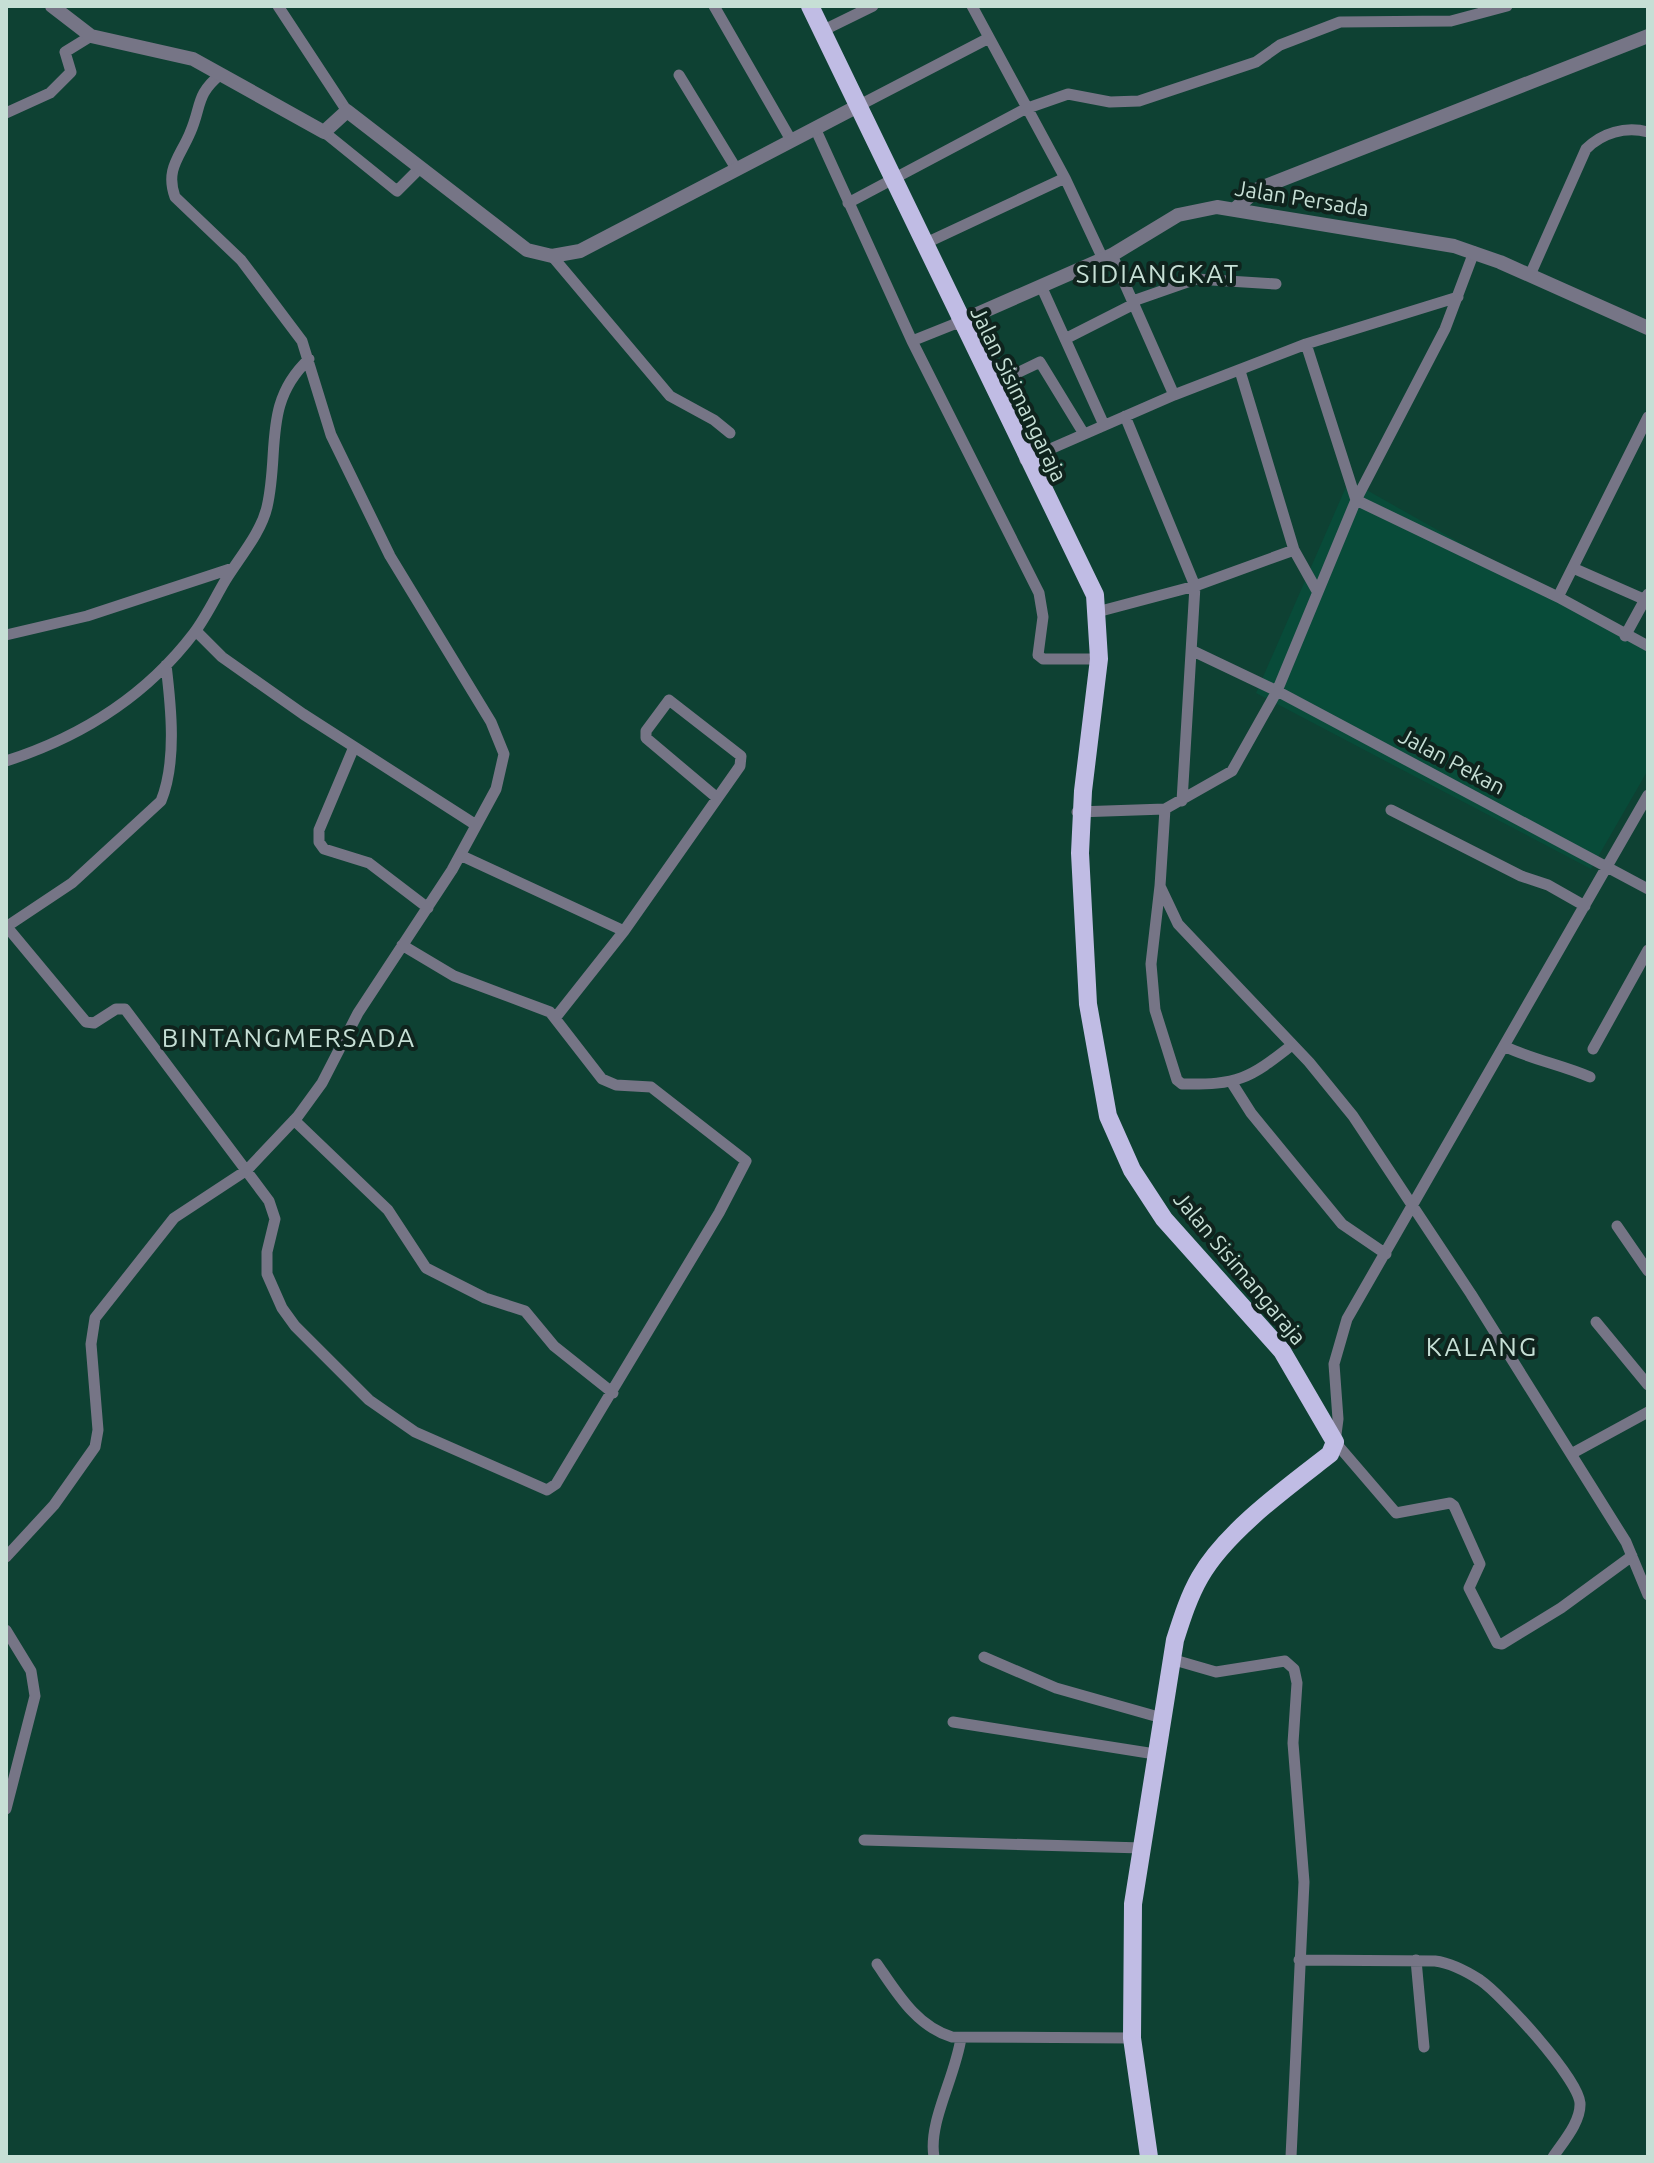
<svg xmlns="http://www.w3.org/2000/svg" width="1654" height="2163" font-family="Ubuntu,sans-serif">
	<rect width="100%" height="100%" fill="#0e4133"/>
	<path fill="#084b39" d="M 1349,480 L 1648,649 L 1648,770 L 1591,869 L 1256,693 Z"/>
	<g fill="none" stroke-linecap="round" stroke-linejoin="round">
		<path stroke="#767586" stroke-width="11" d="M 278,6 L 347,111
			M 714,6 L 791,140
			M 972,6 L 1065,178 L 1103,259
			M 822,31 L 873,6
			M 679,75 L 737,170
			M 858,106 L 987,39
			M 6,113 L 50,93 L 71,72 L 65,52 L 91,36
			M 815,128 L 912,341 L 1039,593 L 1043,617 L 1038,655 L 1043,659 L 1099,659
			M 324,132 L 397,191 L 420,168
			M 848,203 L 1025,109 L 1068,94 L 1110,102 L 1139,101 L 1256,62 L 1280,45 L 1340,22 L 1451,21 L 1507,6
			M 926,243 L 1065,178
			M 1112,255 L 1174,395
			M 552,256 L 670,396 L 714,420 L 730,433
			M 1530,275 L 1586,149 C 1602,133 1625,126 1648,132
			M 1042,288 L 1104,425
			M 1133,301 L 1196,279 L 1276,284
			M 1065,339 L 1134,304
			M 912,341 L 957,323
			M 1306,344 L 1356,500 L 1558,597 L 1648,646
			M 1240,371 L 1294,550 L 1317,591
			M 992,385 L 1040,362 L 1084,434
			M 1125,416 L 1195,586 L 1182,801
			M 1025,460 L 1174,395 L 1306,344 L 1458,297
			M 1573,568 L 1648,601
			M 1558,597 L 1648,417
			M 1097,612 L 1195,586 L 1294,550
			M 196,631 L 222,657 L 303,714 L 476,825
			M 6,635 L 87,616 L 233,568
			M 1625,636 L 1648,594
			M 1193,651 L 1277,691 L 1648,889
			M 354,747 L 319,830 L 319,842 L 324,849 L 369,863 L 428,908
			M 6,761 C 81,737 146,696 194,633 C 206,617 215,598 225,581 C 239,558 261,533 267,507 C 280,451 262,403 309,359
			M 1165,809 L 1160,886 L 1178,924 L 1309,1062 L 1353,1116 L 1471,1294 L 1626,1542 L 1648,1595
			M 1391,810 L 1521,876 L 1548,885 L 1585,906
			M 1077,812 L 1165,809 L 1232,771 L 1277,691 L 1356,500 L 1445,329 L 1474,252
			M 460,855 L 624,931
			M 1160,886 L 1151,964 L 1155,1010 L 1177,1080 L 1182,1084 C 1238,1085 1249,1079 1292,1045
			M 6,927 L 72,883 L 161,801 C 177,762 171,706 166,665
			M 7,927 L 86,1022 L 94,1023 L 116,1009 L 125,1009 L 269,1201 L 275,1219 L 267,1252 L 267,1274 L 282,1308 L 295,1326 L 369,1400 L 415,1432 L 547,1490 L 556,1484 L 719,1213 L 746,1161 L 651,1087 L 616,1085 L 602,1079 L 550,1012 L 454,976 L 402,945
			M 556,1017 L 624,931 L 740,766 L 741,756 L 669,700 L 646,731 L 646,738 L 716,797
			M 1506,1047 C 1534,1060 1562,1065 1590,1077
			M 1593,1049 L 1648,950
			M 1232,1083 L 1251,1113 L 1342,1224 L 1386,1254
			M 294,1120 L 388,1210 L 426,1268 L 485,1298 L 525,1311 L 554,1346 L 613,1393
			M 1617,1226 L 1648,1271
			M 1596,1322 L 1648,1385
			M 1571,1454 L 1648,1412
			M 1632,1556 L 1561,1608 L 1502,1644 L 1497,1643 L 1469,1588 L 1480,1564 L 1454,1506 L 1450,1503 L 1396,1513 L 1335,1442 L 1338,1419 L 1334,1364 L 1347,1319 L 1648,795
			M 6,1557 L 54,1505 L 95,1447 L 98,1430 L 91,1344 L 95,1318 L 174,1218 L 247,1170 L 298,1116 L 322,1083 L 358,1013 L 452,870 L 496,789 L 504,754 L 491,722 L 390,556 L 331,435 L 302,341 L 241,260 L 175,197 C 165,169 180,157 190,133 C 202,106 195,95 221,74
			M 6,1630 L 31,1671 L 35,1696 L 6,1809
			M 984,1657 L 1056,1688 L 1162,1718
			M 1171,1659 L 1216,1672 L 1285,1661 L 1294,1669 L 1297,1683 L 1293,1743 L 1304,1882 L 1291,2157
			M 953,1722 L 1155,1754
			M 864,1840 L 1142,1848
			M 1299,1960 L 1435,1961 C 1451,1963 1466,1971 1480,1980 C 1502,1995 1578,2078 1580,2103 C 1581,2122 1563,2142 1553,2157
			M 1416,1960 L 1424,2047
			M 877,1964 C 897,1993 916,2026 952,2037 L 1132,2038
			M 934,2157 C 928,2122 955,2078 961,2038"/>
		<path stroke="#767586" stroke-width="14" d="M 52,6 L 91,36 L 193,59 L 324,132 L 347,111 L 527,250 L 552,256 L 580,251 L 858,106
			M 1236,208 L 1258,189 L 1648,36
			M 957,323 L 1112,255 L 1178,215 L 1217,207 L 1454,246 L 1500,262 L 1648,328"/>
		<path stroke="#c0bce4" stroke-width="18" d="M 810,6 L 1095,595 L 1099,659 L 1083,791 L 1080,853 L 1088,1004 L 1108,1116 L 1132,1170 L 1164,1219 L 1282,1351 L 1335,1442 L 1330,1454 C 1289,1486 1226,1531 1200,1577 C 1189,1596 1182,1618 1175,1640 L 1133,1904 L 1132,2038 L 1149,2157"/>
	</g>
	<g text-anchor="middle" stroke-width="8" stroke-linejoin="round" paint-order="stroke">
		<g font-size="22" fill="#c6dfd5" stroke="#0f231d">
			<text transform="translate(1302 198) rotate(9)" y="8">Jalan Persada</text>
			<text transform="translate(1019 394) rotate(64)" y="8">Jalan Sisimangaraja</text>
			<text transform="translate(1452 761) rotate(28)" y="8">Jalan Pekan</text>
			<text transform="translate(1240 1268) rotate(50)" y="8">Jalan Sisimangaraja</text>
		</g>
		<g font-size="26" letter-spacing="2" fill="#c6dfd5" stroke="#0f231d">
			<text x="1158" y="283">SIDIANGKAT</text>
			<text x="289" y="1047">BINTANGMERSADA</text>
			<text x="1482" y="1356">KALANG</text>
		</g>
	</g>
	<rect width="1654" height="2163" fill="none" stroke="#c6dfd5" stroke-width="16"/>
</svg>
